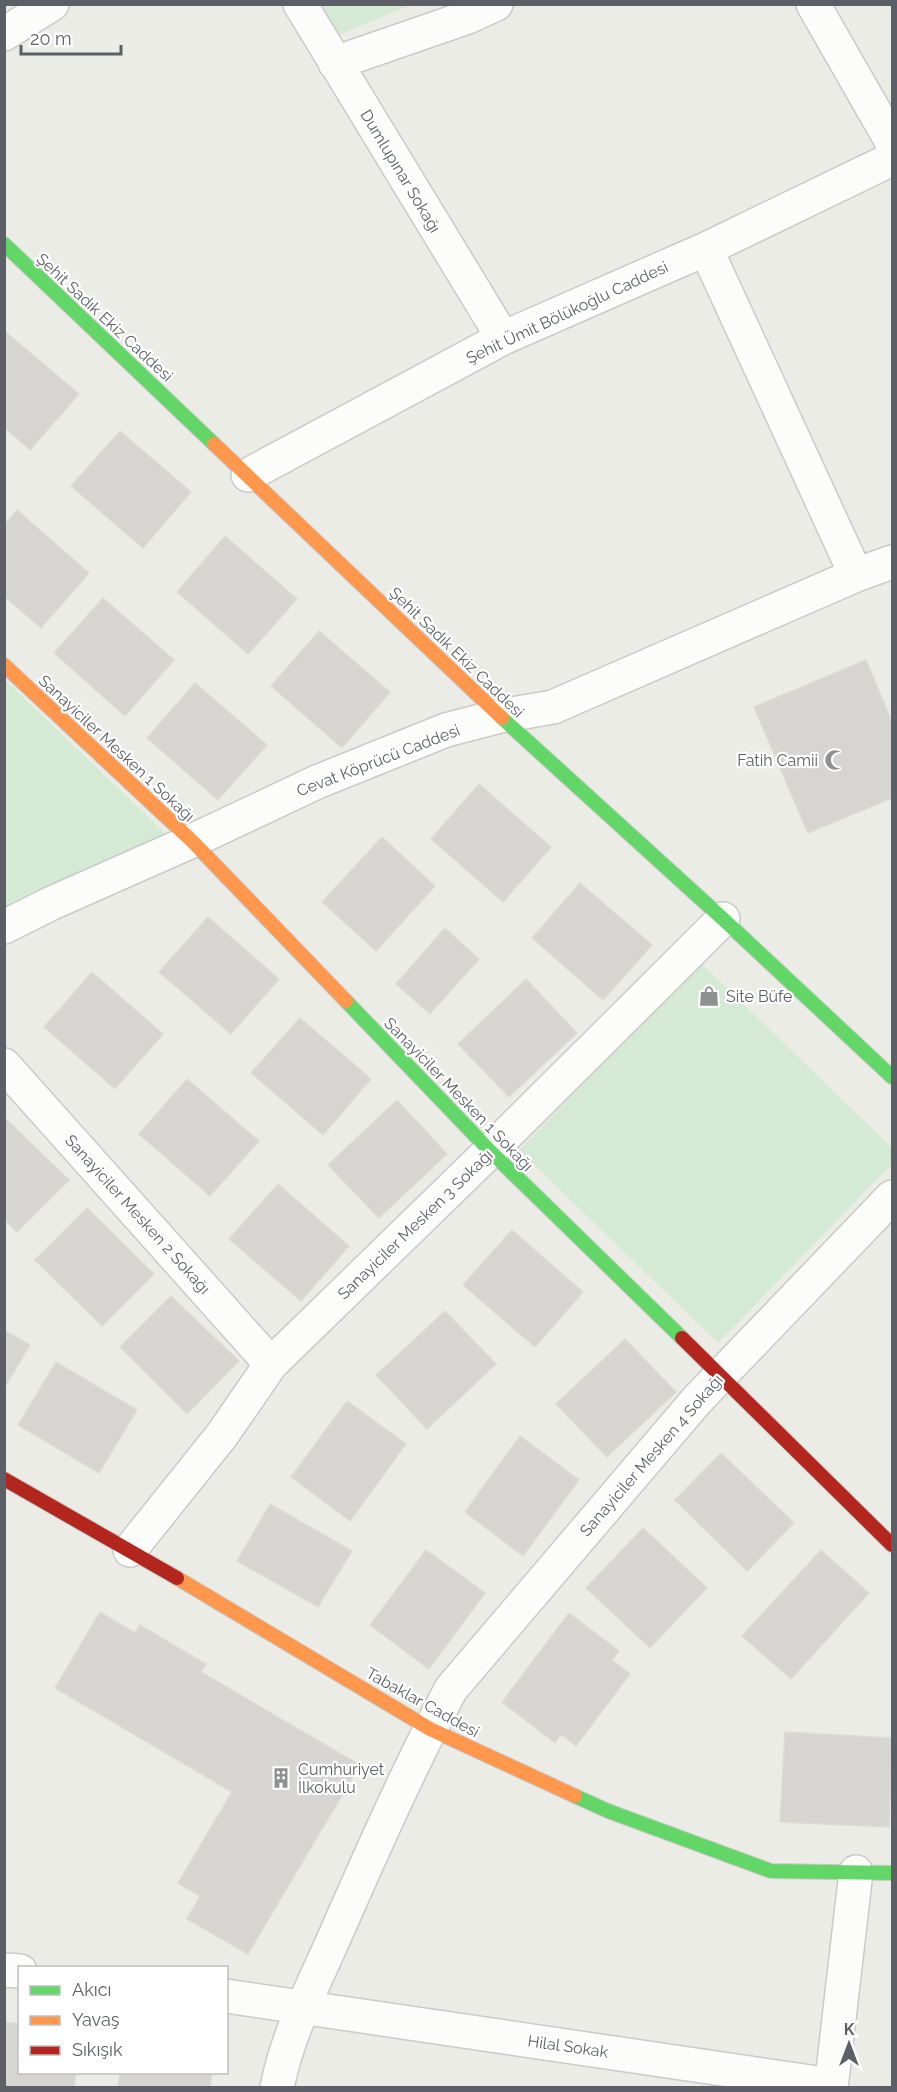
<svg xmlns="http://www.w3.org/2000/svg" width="897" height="2092" font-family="Raleway,sans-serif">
	<rect width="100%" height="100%" fill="#ecece7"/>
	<path fill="#d4ead4" d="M 311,5 L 410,5 L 332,38 Z
		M 4,679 L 168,836 L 4,912 Z
		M 701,963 L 892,1148 L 892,1164 L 718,1343 L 519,1150 Z"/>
	<path fill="#d6d5d2" stroke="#dcdbd6" stroke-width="1.5" d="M 7,333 L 79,394 L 30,450 L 4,427 L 4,336 Z
		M 120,431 L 191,492 L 143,548 L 71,486 Z
		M 17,510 L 89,573 L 41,628 L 4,596 L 4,525 Z
		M 225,536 L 297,599 L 248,654 L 177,592 Z
		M 103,598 L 174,660 L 125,716 L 54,653 Z
		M 319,631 L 390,692 L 342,748 L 271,686 Z
		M 866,660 L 892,722 L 892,798 L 808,833 L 754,707 Z
		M 195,683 L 267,745 L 218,800 L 147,738 Z
		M 479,784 L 551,847 L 503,902 L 431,839 Z
		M 382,837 L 435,886 L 376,951 L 322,902 Z
		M 580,883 L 652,945 L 603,1000 L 532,938 Z
		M 208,917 L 279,979 L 231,1034 L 159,972 Z
		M 445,928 L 479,959 L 430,1014 L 396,984 Z
		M 92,972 L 163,1034 L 115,1089 L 44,1027 Z
		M 526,979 L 577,1033 L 509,1097 L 458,1044 Z
		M 300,1018 L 371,1079 L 323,1135 L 251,1073 Z
		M 187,1079 L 259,1141 L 210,1196 L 139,1134 Z
		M 397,1100 L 447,1154 L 379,1218 L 328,1165 Z
		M 4,1117 L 69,1180 L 17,1232 L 4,1219 Z
		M 278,1184 L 349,1246 L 301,1301 L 229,1239 Z
		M 87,1208 L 154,1274 L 102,1326 L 35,1260 Z
		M 512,1230 L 583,1292 L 535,1347 L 463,1285 Z
		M 171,1296 L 239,1361 L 187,1414 L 120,1347 Z
		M 445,1311 L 496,1364 L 427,1429 L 376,1375 Z
		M 4,1330 L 30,1345 L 4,1388 Z
		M 625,1339 L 676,1392 L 607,1457 L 556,1404 Z
		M 56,1362 L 137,1410 L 99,1473 L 18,1425 Z
		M 347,1401 L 406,1444 L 350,1521 L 291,1477 Z
		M 520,1436 L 579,1480 L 523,1556 L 465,1512 Z
		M 721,1453 L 794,1523 L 747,1571 L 675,1500 Z
		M 270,1504 L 352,1551 L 318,1607 L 237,1561 Z
		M 643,1528 L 707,1588 L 650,1648 L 586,1588 Z
		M 426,1550 L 485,1593 L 429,1669 L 370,1625 Z
		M 821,1550 L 869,1593 L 791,1679 L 742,1636 Z
		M 100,1612 L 135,1633 L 140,1625 L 206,1664 L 201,1672 L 360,1765 L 248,1954 L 187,1919 L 200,1896 L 178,1883 L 232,1792 L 55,1688 Z
		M 569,1613 L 619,1651 L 612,1660 L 630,1674 L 576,1746 L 561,1734 L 555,1743 L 502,1702 Z
		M 785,1732 L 892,1738 L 889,1827 L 780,1822 Z
		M 4,2022 L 20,2024 L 20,2072 L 76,2072 L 74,2088 L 4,2088 Z
		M 120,2072 L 212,2072 L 210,2088 L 118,2088 Z"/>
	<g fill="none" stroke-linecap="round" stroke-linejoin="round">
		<g stroke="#c9cac9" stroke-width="36">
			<path id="street" d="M 300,4 L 503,338
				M 813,4 L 892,142
				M 4,34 L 52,4
				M 335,63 L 468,17 L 496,4
				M 706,249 L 856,575
				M 248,475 L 503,338 L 706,249 L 892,159
				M 4,927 L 52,903 L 192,841 L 317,782 L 446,730 L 500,716 L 553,707 L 856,575 L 892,562
				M 4,1065 L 271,1364
				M 130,1550 L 222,1435 L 271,1364 L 490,1151 L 723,919
				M 4,1970 L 20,1971
				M 226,1996 L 831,2085
				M 277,2088 C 287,2035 313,1986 334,1938 C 371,1854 408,1770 451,1689 L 697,1400 L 892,1197
				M 831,2088 L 856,1872"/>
		</g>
		<g stroke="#c9cac9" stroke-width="16">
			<path id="fast" d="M 4,244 L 214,444
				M 502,718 L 723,919 L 892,1077
				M 346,1001 L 490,1151 L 682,1338
				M 575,1796 L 608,1811 L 771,1871 L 892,1873"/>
		</g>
		<g stroke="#c9cac9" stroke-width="16">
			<path id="slow" d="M 214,444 L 502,718
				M 4,665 L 192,841 L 346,1001
				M 177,1578 L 430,1729 L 575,1796"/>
		</g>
		<g stroke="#c9cac9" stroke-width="16">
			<path id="jam" d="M 682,1338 L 892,1545
				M 4,1479 L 177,1578"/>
		</g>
		<use href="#street" stroke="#fcfcfb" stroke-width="33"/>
		<use href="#fast" stroke="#63d668" stroke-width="14"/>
		<use href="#slow" stroke="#ff974d" stroke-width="14"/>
		<use href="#jam" stroke="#b3261e" stroke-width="14"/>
	</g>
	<defs>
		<g id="mosque-bare" transform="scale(1.62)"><path d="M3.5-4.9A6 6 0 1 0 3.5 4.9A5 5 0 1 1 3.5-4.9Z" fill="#8e9092" stroke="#fff" stroke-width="2.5" paint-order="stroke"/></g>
		<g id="shop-bare" transform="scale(1.62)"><path d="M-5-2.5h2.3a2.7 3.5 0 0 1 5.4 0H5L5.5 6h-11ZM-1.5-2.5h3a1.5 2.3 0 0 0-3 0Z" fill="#8e9092" stroke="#fff" stroke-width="2.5" paint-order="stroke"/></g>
		<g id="building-bare" transform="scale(1.62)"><path d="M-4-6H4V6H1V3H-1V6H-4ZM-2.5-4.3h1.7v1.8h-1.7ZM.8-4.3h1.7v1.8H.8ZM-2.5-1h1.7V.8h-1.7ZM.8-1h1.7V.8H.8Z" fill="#8e9092" stroke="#fff" stroke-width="2.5" paint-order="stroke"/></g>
	</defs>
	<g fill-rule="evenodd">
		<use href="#mosque-bare" x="835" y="760"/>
		<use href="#shop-bare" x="709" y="996"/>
		<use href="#building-bare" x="281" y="1778"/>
	</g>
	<g text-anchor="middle" stroke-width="4.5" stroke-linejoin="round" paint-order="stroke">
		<g font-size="16" fill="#5c5f65" stroke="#fff">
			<text transform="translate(401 171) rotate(59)" y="6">Dumlupınar Sokağı</text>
			<text transform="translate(567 312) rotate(-25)" y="6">Şehit Ümit Bölükoğlu Caddesi</text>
			<text transform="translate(105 317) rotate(43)" y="6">Şehit Sadık Ekiz Caddesi</text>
			<text transform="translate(457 652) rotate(44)" y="6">Şehit Sadık Ekiz Caddesi</text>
			<text transform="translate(117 748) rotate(43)" y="6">Sanayiciler Mesken 1 Sokağı</text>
			<text transform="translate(378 760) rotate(-21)" y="6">Cevat Köprücü Caddesi</text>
			<text transform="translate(459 1094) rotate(46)" y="6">Sanayiciler Mesken 1 Sokağı</text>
			<text transform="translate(138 1214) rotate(48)" y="6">Sanayiciler Mesken 2 Sokağı</text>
			<text transform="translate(415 1224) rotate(-44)" y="6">Sanayiciler Mesken 3 Sokağı</text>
			<text transform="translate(651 1455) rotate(-49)" y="6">Sanayiciler Mesken 4 Sokağı</text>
			<text transform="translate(423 1702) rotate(29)" y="6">Tabaklar Caddesi</text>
			<text transform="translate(568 2046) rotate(8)" y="6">Hilal Sokak</text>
		</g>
		<g font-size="16" fill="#5c5f65" stroke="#fff" text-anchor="start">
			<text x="818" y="766" text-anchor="end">Fatih Camii</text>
			<text x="726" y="1002">Site Büfe</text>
			<text x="298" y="1775">Cumhuriyet<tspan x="298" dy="18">İlkokulu</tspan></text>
		</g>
	</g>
	<rect width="897" height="2092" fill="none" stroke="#5c5f65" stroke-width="12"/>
	<rect x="18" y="1966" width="210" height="108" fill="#ffffff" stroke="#bebfc1" stroke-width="1.5"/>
	<rect x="30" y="1986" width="30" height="9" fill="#63d668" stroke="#bebfc1" stroke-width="1.5"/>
	<text x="72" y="1996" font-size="18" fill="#5c5f65">Akıcı</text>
	<rect x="30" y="2016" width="30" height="9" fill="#ff974d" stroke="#bebfc1" stroke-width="1.5"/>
	<text x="72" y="2026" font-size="18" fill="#5c5f65">Yavaş</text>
	<rect x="30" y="2046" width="30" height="9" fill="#b3261e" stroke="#bebfc1" stroke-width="1.5"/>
	<text x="72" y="2056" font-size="18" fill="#5c5f65">Sıkışık</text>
	<g transform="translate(849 2044)" stroke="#ffffff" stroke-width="4.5" paint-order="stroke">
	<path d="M0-4.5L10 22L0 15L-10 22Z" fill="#5c5f65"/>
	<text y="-9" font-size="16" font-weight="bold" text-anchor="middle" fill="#5c5f65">K</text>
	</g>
	<path d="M21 45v9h100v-9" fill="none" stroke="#5c5f65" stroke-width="3"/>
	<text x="30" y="45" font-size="18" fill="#5c5f65" stroke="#ffffff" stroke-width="4.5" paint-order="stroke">20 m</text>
</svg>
